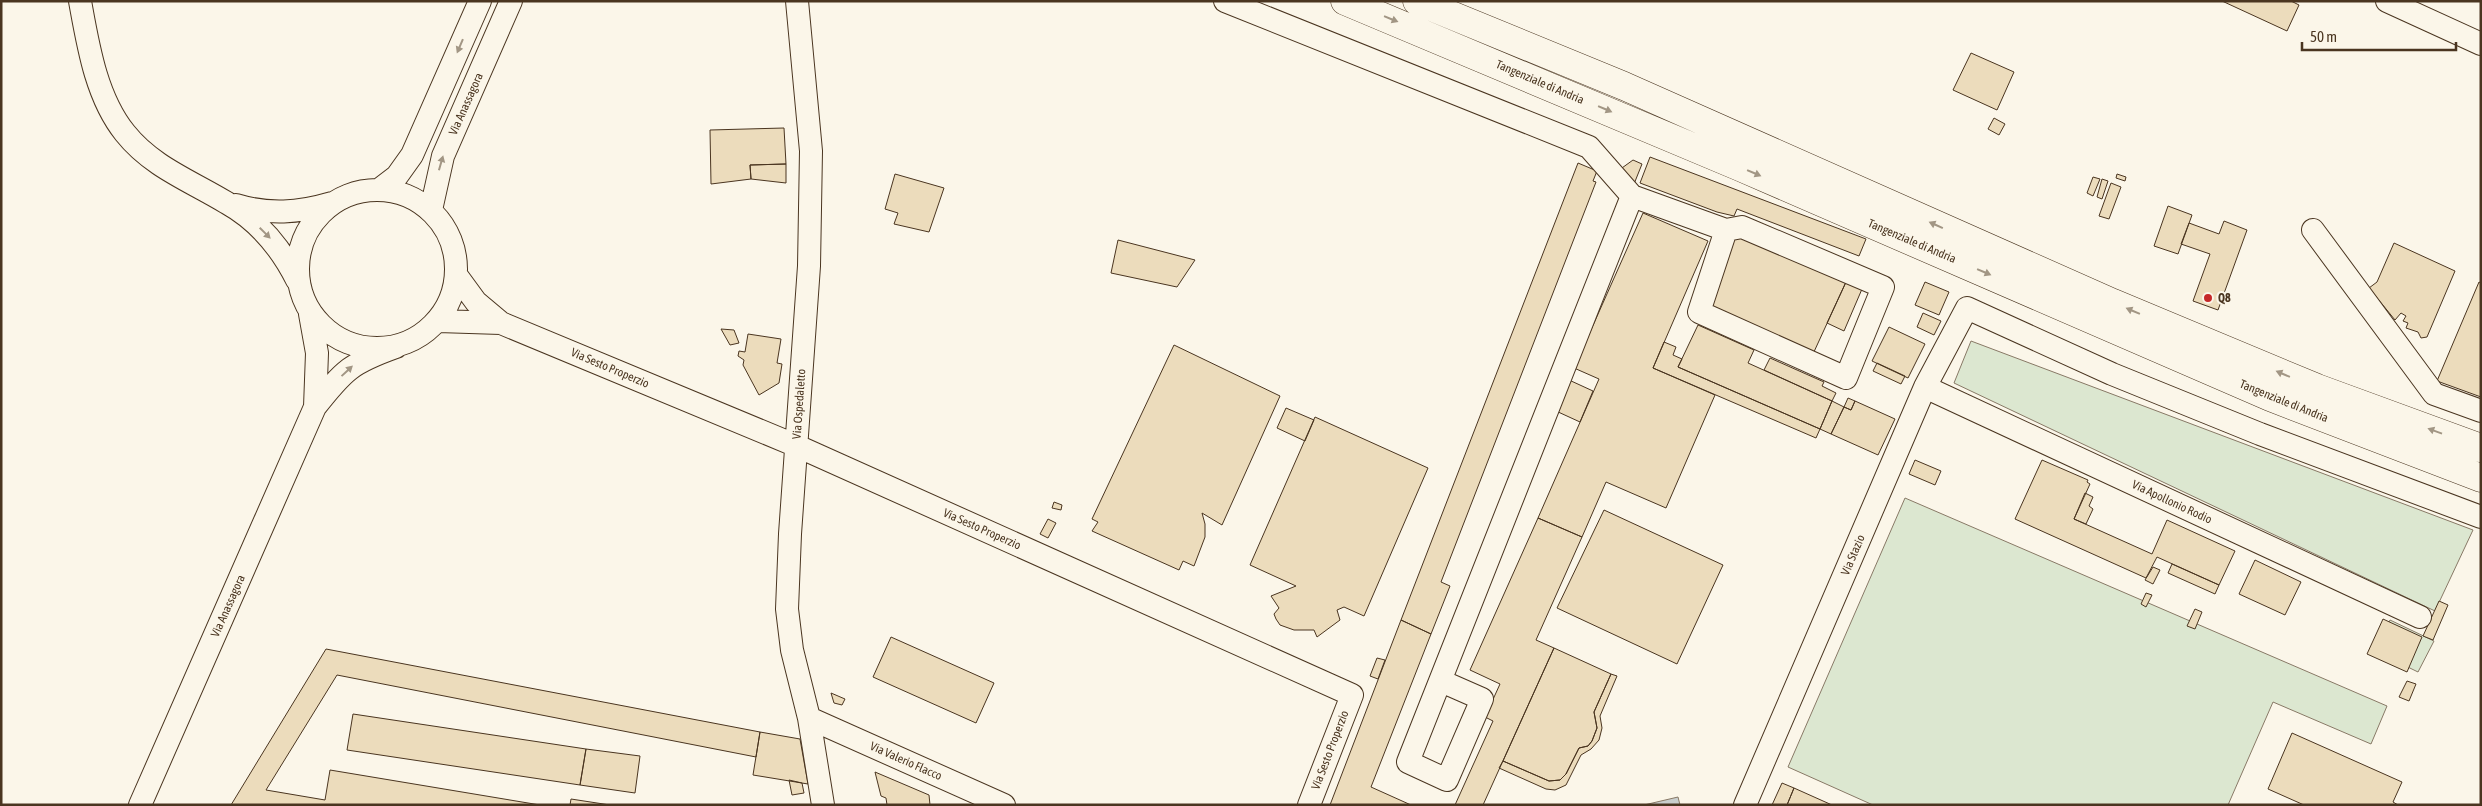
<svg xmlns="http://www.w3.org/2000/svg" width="2482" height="806" font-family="'Asap Condensed',sans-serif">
	<rect width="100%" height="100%" fill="#fbf6e9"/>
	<path fill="#dce7d0" stroke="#887966" d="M 1971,341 L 2473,530 L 2435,611 L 1954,383 Z
		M 1905,498 L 2387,706 L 2371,744 L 2273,702 L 2228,805 L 1873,805 L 1788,767 Z
		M 2390,620 L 2434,641 L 2418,672 L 2375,651 Z"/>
	<path fill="#c9cecd" stroke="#887966" d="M 1678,797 L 1680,805 L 1644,805 Z"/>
	<path fill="#ecdcbc" stroke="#4a3520" d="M 2222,1 L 2291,1 L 2299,5 L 2287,31 Z
		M 1971,53 L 2014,72 L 1997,110 L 1953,90 Z
		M 1994,118 L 2005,124 L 1999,135 L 1988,129 Z
		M 784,128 L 786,164 L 750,165 L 751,179 L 711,184 L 710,130 Z
		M 1650,157 L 1866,239 L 1859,256 L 1737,209 L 1734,216 L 1717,212 L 1640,183 Z
		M 1633,160 L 1642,164 L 1634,184 L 1615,173 Z
		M 1578,163 L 1597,171 L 1593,181 L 1596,182 L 1441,582 L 1450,586 L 1431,634 L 1401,620 Z
		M 786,164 L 786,183 L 751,179 L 750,165 Z
		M 895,174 L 944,188 L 929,232 L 894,224 L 898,213 L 885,209 Z
		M 2117,174 L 2126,177 L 2125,181 L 2116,178 Z
		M 2093,177 L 2100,179 L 2093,196 L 2087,193 Z
		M 2102,179 L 2108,181 L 2102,199 L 2097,197 Z
		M 2111,183 L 2121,187 L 2109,219 L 2099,216 Z
		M 2168,206 L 2192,215 L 2178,254 L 2154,246 Z
		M 1643,213 L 1708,241 L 1653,368 L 1715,395 L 1666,508 L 1606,482 L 1582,537 L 1538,518 L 1599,379 L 1574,368 Z
		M 2224,221 L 2247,230 L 2218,310 L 2193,301 L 2210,254 L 2181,244 L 2189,223 L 2219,234 Z
		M 1735,232 L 1846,282 L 1813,354 L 1702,304 Z
		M 1118,240 L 1195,260 L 1177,287 L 1111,273 Z
		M 2394,243 L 2455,271 L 2427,337 L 2421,338 L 2418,332 L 2406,328 L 2408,323 L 2403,321 L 2406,316 L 2401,313 L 2395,320 L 2369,288 L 2377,282 Z
		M 1846,282 L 1862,289 L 1844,331 L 1827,323 Z
		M 1925,282 L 1949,292 L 1939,315 L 1915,305 Z
		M 2479,282 L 2481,283 L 2481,397 L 2437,381 Z
		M 1923,313 L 1941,321 L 1934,335 L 1917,327 Z
		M 1698,325 L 1754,350 L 1748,363 L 1832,401 L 1820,429 L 1678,367 Z
		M 1889,327 L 1925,344 L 1908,378 L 1872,361 Z
		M 721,329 L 734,330 L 739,343 L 730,345 Z
		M 748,334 L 781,339 L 777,363 L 782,364 L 779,383 L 759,395 L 743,365 L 744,360 L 738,356 L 739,351 L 745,352 Z
		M 1664,342 L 1676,347 L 1673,355 L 1682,359 L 1678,367 L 1820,429 L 1816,438 L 1653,368 Z
		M 1174,345 L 1280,396 L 1222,525 L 1202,513 L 1205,524 L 1205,537 L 1194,566 L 1183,561 L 1179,570 L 1092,531 L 1098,522 L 1092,519 Z
		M 1770,358 L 1824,382 L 1822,386 L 1836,393 L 1832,401 L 1764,370 Z
		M 1877,363 L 1905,376 L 1901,384 L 1873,371 Z
		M 1569,380 L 1593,391 L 1580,422 L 1556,411 Z
		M 1848,398 L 1855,401 L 1851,410 L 1844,407 Z
		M 1832,401 L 1844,407 L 1831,434 L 1820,429 Z
		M 1855,401 L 1895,419 L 1878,455 L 1831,434 L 1844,407 L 1851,410 Z
		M 1286,408 L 1314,420 L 1305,441 L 1277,428 Z
		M 1315,417 L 1428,468 L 1364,616 L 1344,607 L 1337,610 L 1340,620 L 1317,637 L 1314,630 L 1294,630 L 1280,625 L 1276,619 L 1274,614 L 1279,608 L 1271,596 L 1296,586 L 1250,565 Z
		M 1915,460 L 1941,471 L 1935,485 L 1909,474 Z
		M 2042,460 L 2088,480 L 2087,482 L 2090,484 L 2074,519 L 2152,554 L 2167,520 L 2235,551 L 2219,585 L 2157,557 L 2146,578 L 2015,519 Z
		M 2085,493 L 2093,497 L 2089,506 L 2093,509 L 2086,524 L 2074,519 Z
		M 1054,502 L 1062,505 L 1061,510 L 1052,508 Z
		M 1604,510 L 1723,565 L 1677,664 L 1557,608 Z
		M 1538,518 L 1582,537 L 1536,640 L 1554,648 L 1483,805 L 1455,805 L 1493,721 L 1485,717 L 1500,684 L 1470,670 Z
		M 1048,519 L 1056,523 L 1048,538 L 1040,534 Z
		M 2255,560 L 2301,582 L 2285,615 L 2239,594 Z
		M 2172,564 L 2219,585 L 2215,594 L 2168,573 Z
		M 2153,567 L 2160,570 L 2153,584 L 2145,580 Z
		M 2146,593 L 2152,595 L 2146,607 L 2141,604 Z
		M 2439,601 L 2448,605 L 2433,640 L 2423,636 Z
		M 2195,609 L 2202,612 L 2195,629 L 2187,626 Z
		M 2383,619 L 2422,637 L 2407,672 L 2367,654 Z
		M 1401,620 L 1431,634 L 1371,787 L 1411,805 L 1330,805 Z
		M 891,637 L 994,683 L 976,723 L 873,677 Z
		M 1554,648 L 1611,674 L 1594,712 L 1597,728 L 1592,741 L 1588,746 L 1579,748 L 1566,774 L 1560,780 L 1549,781 L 1503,761 Z
		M 326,649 L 760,732 L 756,757 L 337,675 L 266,790 L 325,800 L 330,770 L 540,805 L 231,805 Z
		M 1377,658 L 1385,660 L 1378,679 L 1370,676 Z
		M 1611,674 L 1617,676 L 1600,716 L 1602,728 L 1599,740 L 1591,749 L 1581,755 L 1566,785 L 1555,790 L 1546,789 L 1499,768 L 1503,761 L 1549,781 L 1560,780 L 1566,774 L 1579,748 L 1588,746 L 1592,741 L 1597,728 L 1594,712 Z
		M 2407,681 L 2416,684 L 2409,701 L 2399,697 Z
		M 831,693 L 845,699 L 842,705 L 834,703 Z
		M 353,714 L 586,749 L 580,785 L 347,750 Z
		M 760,732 L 800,739 L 808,784 L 753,775 Z
		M 2292,733 L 2402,782 L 2393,802 L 2398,805 L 2304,805 L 2268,789 Z
		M 586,749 L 640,756 L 635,793 L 580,785 Z
		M 875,772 L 929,795 L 930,805 L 887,805 L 886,798 L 881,796 Z
		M 789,780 L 802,783 L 804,793 L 792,795 Z
		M 1782,783 L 1794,788 L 1787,805 L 1772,805 Z
		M 1794,788 L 1832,805 L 1787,805 Z
		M 571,799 L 610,805 L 570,805 Z"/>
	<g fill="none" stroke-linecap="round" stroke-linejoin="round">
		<g stroke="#4a3520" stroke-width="24">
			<path id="minor" d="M 80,1 C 88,45 96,97 125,133 C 152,167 191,181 227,203 C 259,221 281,248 297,280
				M 797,1 L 811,151 L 809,266 L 790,534 L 787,609 L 792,650 L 809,718 L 823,805
				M 1225,1 L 1589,147 L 1632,196 L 1726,230 L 1742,227 L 1883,287 L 1846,378 L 1699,312 L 1726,230
				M 2387,1 L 2481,44
				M 380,189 L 397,176 L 412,155 L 480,1
				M298 269a79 79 0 1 1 158 0a79 79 0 1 1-158 0Z
				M 236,205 C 269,215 298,213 332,203
				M 431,210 L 443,156 L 511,1
				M 2313,230 L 2434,394 L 2481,411
				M 457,276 L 476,302 L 501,323 L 797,446 L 1352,695 L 1309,805
				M 310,314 L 317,353 L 315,407
				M 438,321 L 501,323
				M 1925,387 L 2420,617
				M 1441,681 L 1482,699 L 1447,780 L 1408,762 L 1632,196
				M 809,718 L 1004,805
				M 140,805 L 315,407 C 344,370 351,363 396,347
				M 1745,805 L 1925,387 L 1967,308 L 2112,374 L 2260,434 L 2481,517"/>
		</g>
		<g stroke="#4a3520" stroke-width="29">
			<path id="major" d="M 1345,1 L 1740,167 L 2270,397 L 2481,478
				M 1417,1 L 1624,86 L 2113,303 L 2317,388 L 2481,448"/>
		</g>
		<use href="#minor" stroke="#fbf6e9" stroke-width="22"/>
		<use href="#major" stroke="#fbf6e9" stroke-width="28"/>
	</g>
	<defs><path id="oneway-solid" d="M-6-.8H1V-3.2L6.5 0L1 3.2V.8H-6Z" transform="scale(1.25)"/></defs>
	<g fill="#a29684">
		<use href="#oneway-solid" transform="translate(1391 19) rotate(22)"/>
		<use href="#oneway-solid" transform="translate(460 46) rotate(113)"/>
		<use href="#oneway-solid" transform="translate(1605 109) rotate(23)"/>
		<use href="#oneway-solid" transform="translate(441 163) rotate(-74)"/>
		<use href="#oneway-solid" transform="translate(1754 173) rotate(23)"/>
		<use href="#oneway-solid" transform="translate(1936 225) rotate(-156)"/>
		<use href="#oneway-solid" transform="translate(265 233) rotate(45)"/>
		<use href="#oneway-solid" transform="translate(1984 272) rotate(23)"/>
		<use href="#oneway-solid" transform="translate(2133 311) rotate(-157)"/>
		<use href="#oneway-solid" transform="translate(347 371) rotate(-43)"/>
		<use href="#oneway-solid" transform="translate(2283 374) rotate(-157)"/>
		<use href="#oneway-solid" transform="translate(2435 431) rotate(-160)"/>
	</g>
	<circle fill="#c62828" stroke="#fbf6e9" stroke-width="2" cx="2208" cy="298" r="5"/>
	<g text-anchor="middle" stroke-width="4" stroke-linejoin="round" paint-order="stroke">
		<g font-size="12" fill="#4a3520" stroke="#fbf6e9">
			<text transform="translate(1540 82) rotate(23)" y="4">Tangenziale di Andria</text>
			<text transform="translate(466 104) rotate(-66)" y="4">Via Anassagora</text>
			<text transform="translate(1912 241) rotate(23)" y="4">Tangenziale di Andria</text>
			<text transform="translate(610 368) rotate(23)" y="4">Via Sesto Properzio</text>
			<text transform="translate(2284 401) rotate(22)" y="4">Tangenziale di Andria</text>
			<text transform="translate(799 404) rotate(-86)" y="4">Via Ospedaletto</text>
			<text transform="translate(2172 502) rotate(25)" y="4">Via Apollonio Rodio</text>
			<text transform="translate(982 529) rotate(24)" y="4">Via Sesto Properzio</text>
			<text transform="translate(1853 555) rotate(-67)" y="4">Via Stazio</text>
			<text transform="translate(228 606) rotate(-66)" y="4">Via Anassagora</text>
			<text transform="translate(1330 750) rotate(-69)" y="4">Via Sesto Properzio</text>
			<text transform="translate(906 761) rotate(24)" y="4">Via Valerio Flacco</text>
		</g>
		<g font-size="12" font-weight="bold" fill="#4a3520" stroke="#fbf6e9" text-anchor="start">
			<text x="2218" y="302">Q8</text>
		</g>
	</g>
	<rect width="2482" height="806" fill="none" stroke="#4a3520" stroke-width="5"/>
	<path d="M2302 42v8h154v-8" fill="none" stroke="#4a3520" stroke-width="2.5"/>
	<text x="2310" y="42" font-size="15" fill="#4a3520" stroke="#fbf6e9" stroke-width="4" paint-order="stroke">50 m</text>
</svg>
